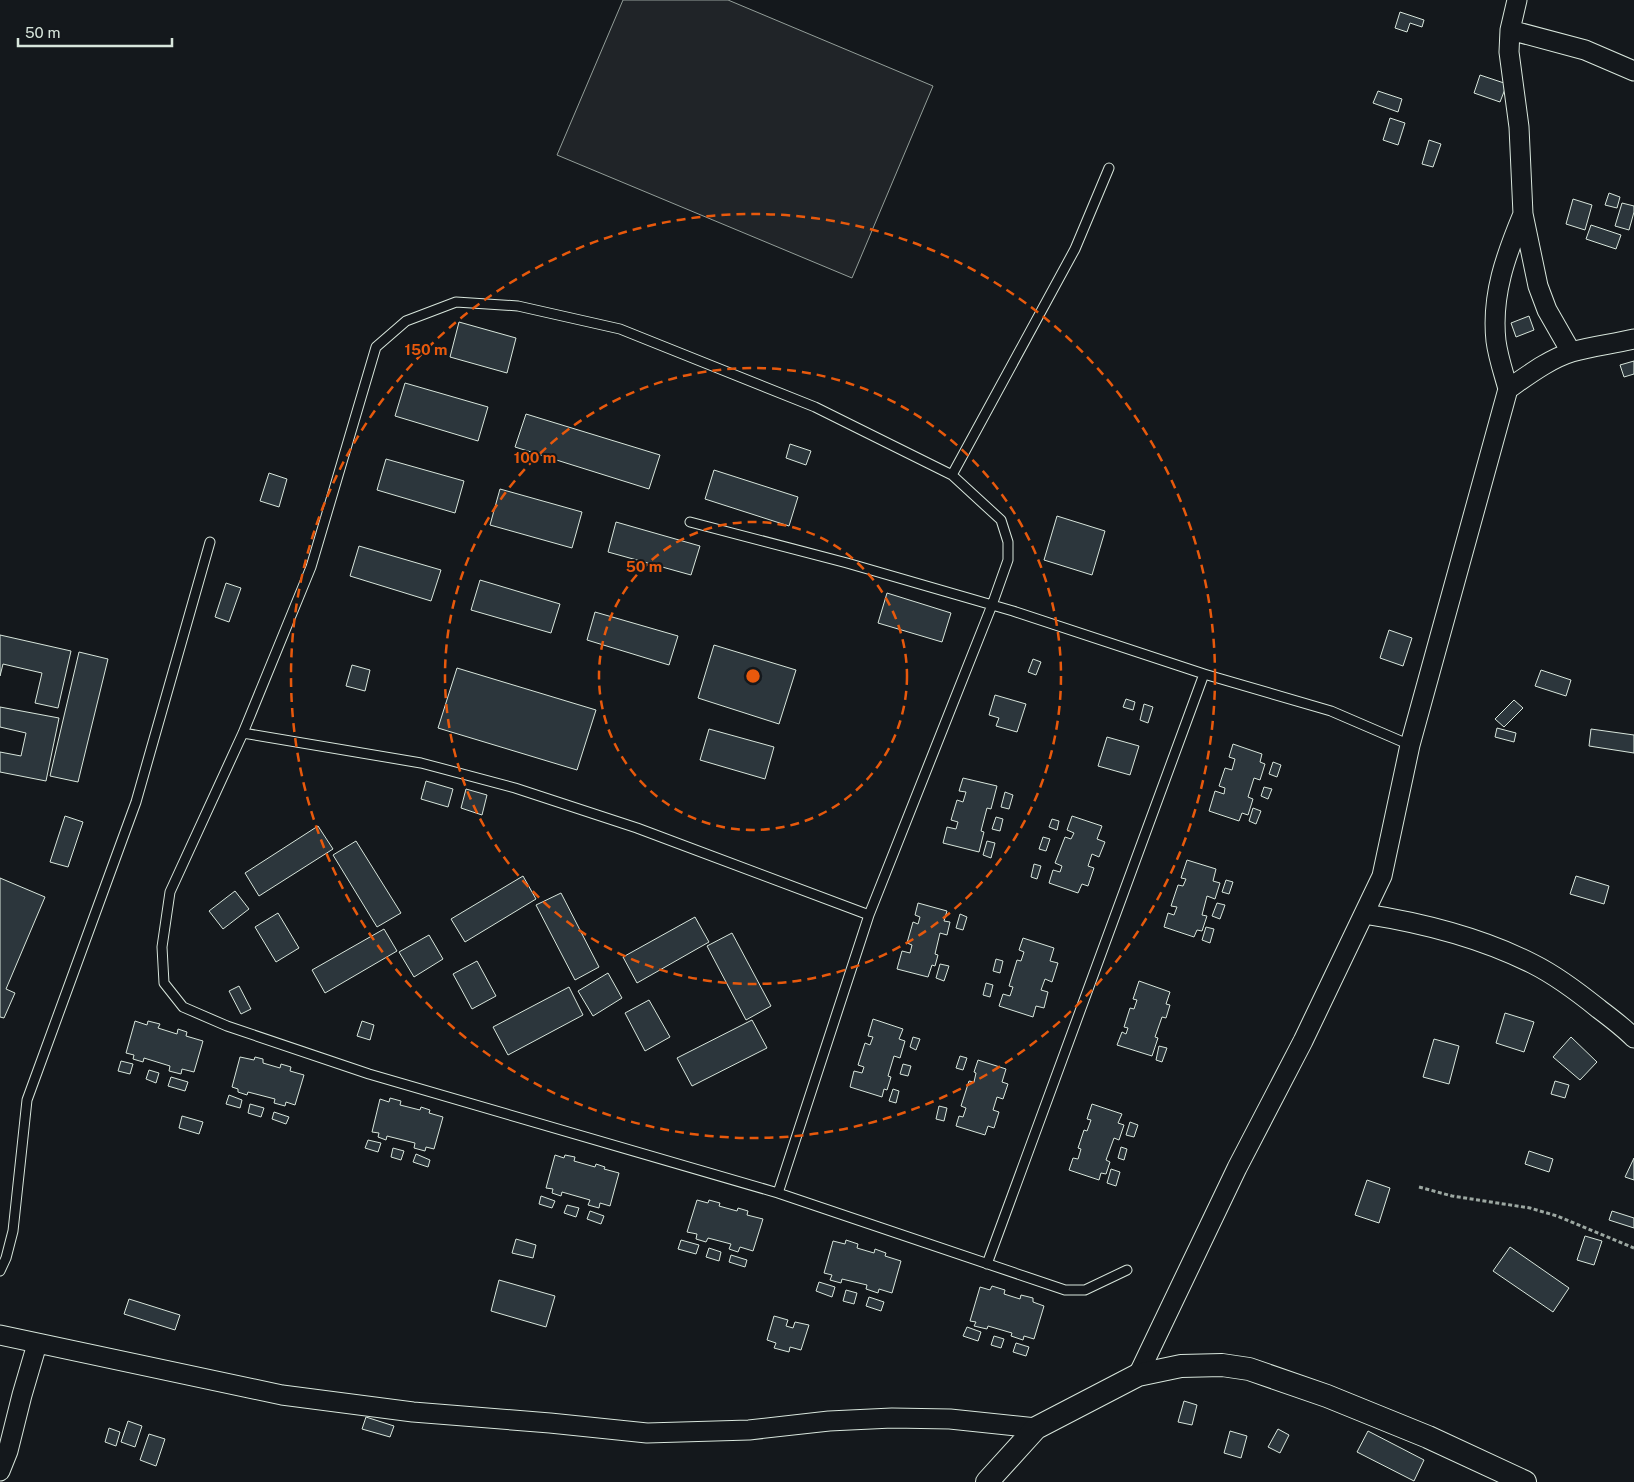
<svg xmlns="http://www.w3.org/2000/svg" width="1634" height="1482" font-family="'Public Sans',sans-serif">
	<rect width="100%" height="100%" fill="#14181c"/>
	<path fill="#202428" stroke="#939e99" d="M 623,0 L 728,0 L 933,86 L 852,278 L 557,155 Z"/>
	<path fill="#2c363c" stroke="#d8e6dc" d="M 1400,12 L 1424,20 L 1422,27 L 1410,23 L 1407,32 L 1395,28 Z
		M 1480,75 L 1507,84 L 1500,102 L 1474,93 Z
		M 1378,91 L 1402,99 L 1398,112 L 1373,103 Z
		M 1390,118 L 1405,123 L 1398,145 L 1383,140 Z
		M 1429,140 L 1441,144 L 1433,167 L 1422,164 Z
		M 1609,193 L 1620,197 L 1617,208 L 1605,205 Z
		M 1573,199 L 1592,205 L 1585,230 L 1566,224 Z
		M 1622,203 L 1634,206 L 1634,212 L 1629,230 L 1615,226 Z
		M 1591,225 L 1621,235 L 1616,249 L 1586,239 Z
		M 1529,316 L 1534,330 L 1516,337 L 1511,323 Z
		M 459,322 L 516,338 L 507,373 L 450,357 Z
		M 1634,361 L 1634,374 L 1624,377 L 1620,365 Z
		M 405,383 L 488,407 L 478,441 L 395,416 Z
		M 526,414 L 660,455 L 649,489 L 515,447 Z
		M 790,444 L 811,451 L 806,465 L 786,458 Z
		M 386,459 L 464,481 L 455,513 L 377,490 Z
		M 714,470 L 798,497 L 789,526 L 705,499 Z
		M 269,473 L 287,479 L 279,507 L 260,501 Z
		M 500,489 L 582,512 L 572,548 L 490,525 Z
		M 1057,516 L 1105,531 L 1092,575 L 1044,560 Z
		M 616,522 L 700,546 L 691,575 L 608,552 Z
		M 359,546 L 441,570 L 431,601 L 350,576 Z
		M 480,580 L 560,604 L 551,633 L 471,610 Z
		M 226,583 L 241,588 L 229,622 L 215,617 Z
		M 887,593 L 951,613 L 942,642 L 878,623 Z
		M 595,612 L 678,636 L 669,665 L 587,640 Z
		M 1389,630 L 1412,638 L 1403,666 L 1380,658 Z
		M 0,635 L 71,651 L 58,708 L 35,703 L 42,673 L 3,664 L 0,676 Z
		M 714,645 L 796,670 L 779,724 L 698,698 Z
		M 79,652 L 108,659 L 78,782 L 50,776 Z
		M 1033,659 L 1041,662 L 1036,675 L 1028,672 Z
		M 352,665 L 370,670 L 365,691 L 346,686 Z
		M 457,668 L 596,710 L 577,770 L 438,728 Z
		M 1541,670 L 1571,680 L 1566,696 L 1535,686 Z
		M 995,695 L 1026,704 L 1017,732 L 996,726 L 999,718 L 989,715 Z
		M 1126,699 L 1135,702 L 1133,710 L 1123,707 Z
		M 1514,700 L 1523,708 L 1504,727 L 1495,719 Z
		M 1144,704 L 1153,707 L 1148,723 L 1140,720 Z
		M 0,707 L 59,718 L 46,781 L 0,772 L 0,752 L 21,756 L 26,733 L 0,727 Z
		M 1497,728 L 1516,733 L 1514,742 L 1495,737 Z
		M 709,729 L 774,747 L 765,779 L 700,760 Z
		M 1591,729 L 1634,735 L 1634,753 L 1589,746 Z
		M 1107,737 L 1139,746 L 1130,775 L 1098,766 Z
		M 1233,744 L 1262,754 L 1260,762 L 1265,764 L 1260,780 L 1254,778 L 1248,797 L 1253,799 L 1248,815 L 1242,813 L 1239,821 L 1209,811 L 1215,791 L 1224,794 L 1225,788 L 1219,786 L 1225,768 L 1232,770 L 1235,759 L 1229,757 Z
		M 1273,762 L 1281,765 L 1277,777 L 1269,774 Z
		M 963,778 L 997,786 L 991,809 L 987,808 L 981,831 L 984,832 L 979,852 L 943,843 L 947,827 L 956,829 L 958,822 L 951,820 L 957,800 L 963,802 L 966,792 L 959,791 Z
		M 426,781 L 453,789 L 448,807 L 421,799 Z
		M 1264,787 L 1272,789 L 1268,799 L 1261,796 Z
		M 466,789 L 487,795 L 482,815 L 461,808 Z
		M 1005,792 L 1013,795 L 1009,809 L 1001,807 Z
		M 1253,808 L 1261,811 L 1256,824 L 1249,821 Z
		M 65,816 L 83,822 L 68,867 L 50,862 Z
		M 1072,816 L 1102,826 L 1097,839 L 1105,842 L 1099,857 L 1092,854 L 1088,866 L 1094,868 L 1088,886 L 1082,884 L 1078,893 L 1049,883 L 1053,870 L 1060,872 L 1062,866 L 1055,863 L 1065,837 L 1071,839 L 1074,833 L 1067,830 Z
		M 996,817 L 1003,819 L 1000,831 L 992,829 Z
		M 1052,819 L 1059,821 L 1057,830 L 1049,827 Z
		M 318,826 L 333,849 L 259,896 L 245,873 Z
		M 1043,837 L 1050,839 L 1046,851 L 1039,849 Z
		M 356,841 L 401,913 L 377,927 L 333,855 Z
		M 987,841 L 995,843 L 991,858 L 983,855 Z
		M 1187,860 L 1216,869 L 1213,881 L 1220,883 L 1215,899 L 1207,896 L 1202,915 L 1207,916 L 1202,931 L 1197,930 L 1194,937 L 1164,927 L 1168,913 L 1174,915 L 1177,907 L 1171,906 L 1178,885 L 1183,886 L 1186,879 L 1181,878 Z
		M 1034,864 L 1041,866 L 1037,879 L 1031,877 Z
		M 523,876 L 536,899 L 465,942 L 451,919 Z
		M 1576,876 L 1609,886 L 1604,904 L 1570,894 Z
		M 0,878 L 45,897 L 6,989 L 15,993 L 4,1018 L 0,1017 Z
		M 1226,880 L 1233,882 L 1229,894 L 1222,892 Z
		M 235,891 L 249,909 L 223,929 L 209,911 Z
		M 561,893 L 599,967 L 575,980 L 536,905 Z
		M 918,903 L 947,911 L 944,921 L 950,922 L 947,935 L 940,933 L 935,954 L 938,955 L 935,966 L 932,965 L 928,977 L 897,969 L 902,951 L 910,953 L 912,945 L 907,943 L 913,922 L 918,924 L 920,917 L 915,915 Z
		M 1217,903 L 1225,905 L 1220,919 L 1212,916 Z
		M 278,913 L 299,948 L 276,962 L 255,927 Z
		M 960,914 L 967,917 L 963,930 L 956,928 Z
		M 695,917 L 709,942 L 637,983 L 623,957 Z
		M 1206,927 L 1214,929 L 1210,943 L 1202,940 Z
		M 384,929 L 397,951 L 325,993 L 312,970 Z
		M 732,933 L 771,1006 L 746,1020 L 707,946 Z
		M 429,935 L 443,959 L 414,977 L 399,952 Z
		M 1023,938 L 1054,948 L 1050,961 L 1058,963 L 1052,982 L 1045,979 L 1041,990 L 1048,992 L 1044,1008 L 1036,1006 L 1033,1017 L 999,1006 L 1003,994 L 1010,996 L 1013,987 L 1009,986 L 1017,960 L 1021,961 L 1024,952 L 1019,950 Z
		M 996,959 L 1003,961 L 1000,973 L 993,971 Z
		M 477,961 L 496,996 L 472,1009 L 453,974 Z
		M 940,964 L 949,966 L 944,981 L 936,978 Z
		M 608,973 L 622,998 L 593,1016 L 578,991 Z
		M 1139,981 L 1170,992 L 1166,1004 L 1170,1005 L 1166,1018 L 1162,1017 L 1155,1037 L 1158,1038 L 1152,1056 L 1117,1045 L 1122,1032 L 1126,1034 L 1128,1028 L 1124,1027 L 1130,1008 L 1134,1009 L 1137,1000 L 1133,999 Z
		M 986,983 L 993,985 L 990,997 L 983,995 Z
		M 239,986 L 251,1009 L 241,1014 L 229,991 Z
		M 569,987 L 583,1015 L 508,1055 L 493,1027 Z
		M 649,1000 L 670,1037 L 645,1051 L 625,1013 Z
		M 1505,1013 L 1534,1022 L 1524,1052 L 1496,1043 Z
		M 873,1019 L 903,1029 L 899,1039 L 905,1041 L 900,1058 L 894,1056 L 888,1076 L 891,1077 L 887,1090 L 884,1089 L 882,1097 L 850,1087 L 854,1071 L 862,1073 L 864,1067 L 858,1065 L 865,1043 L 870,1045 L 873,1037 L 868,1036 Z
		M 752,1020 L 767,1048 L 692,1086 L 677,1058 Z
		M 135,1021 L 147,1025 L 148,1021 L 160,1024 L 158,1028 L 177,1034 L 178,1029 L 187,1032 L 186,1036 L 203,1041 L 194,1072 L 182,1069 L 181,1074 L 169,1071 L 170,1066 L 144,1058 L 143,1062 L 133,1059 L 134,1055 L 126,1053 Z
		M 362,1021 L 374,1025 L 370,1040 L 357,1036 Z
		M 913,1037 L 920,1039 L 916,1050 L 910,1047 Z
		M 1571,1037 L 1597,1062 L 1580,1080 L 1553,1057 Z
		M 1434,1039 L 1459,1046 L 1449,1084 L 1423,1077 Z
		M 1159,1046 L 1167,1048 L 1162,1062 L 1156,1060 Z
		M 960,1056 L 967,1058 L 963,1070 L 956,1068 Z
		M 240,1057 L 254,1060 L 255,1057 L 263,1059 L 263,1063 L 280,1068 L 281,1064 L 291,1067 L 290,1071 L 304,1075 L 295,1105 L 286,1102 L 285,1106 L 274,1103 L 275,1099 L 248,1092 L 247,1095 L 238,1092 L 238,1089 L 232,1087 Z
		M 978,1060 L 1006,1069 L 1002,1082 L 1008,1084 L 1003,1099 L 997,1097 L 993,1110 L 999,1112 L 994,1128 L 988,1126 L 985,1135 L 956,1126 L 959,1116 L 963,1117 L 966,1108 L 961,1106 L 969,1081 L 974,1082 L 976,1073 L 974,1072 Z
		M 121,1061 L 133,1064 L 130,1074 L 118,1071 Z
		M 903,1064 L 911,1066 L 908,1076 L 900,1074 Z
		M 149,1070 L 159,1073 L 156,1083 L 146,1079 Z
		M 171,1077 L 188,1082 L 185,1091 L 168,1086 Z
		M 1555,1081 L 1569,1085 L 1565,1098 L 1551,1094 Z
		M 893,1089 L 899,1091 L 896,1103 L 889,1101 Z
		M 229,1095 L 242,1100 L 240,1108 L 226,1104 Z
		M 390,1098 L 401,1101 L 400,1105 L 420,1110 L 421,1107 L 430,1110 L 429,1113 L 443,1117 L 434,1149 L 426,1147 L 425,1151 L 414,1148 L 415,1143 L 387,1136 L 386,1140 L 378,1137 L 379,1133 L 372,1132 L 380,1099 L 389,1102 Z
		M 250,1104 L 264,1108 L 261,1117 L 248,1113 Z
		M 1092,1104 L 1122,1114 L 1118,1123 L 1124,1125 L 1119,1140 L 1114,1138 L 1106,1160 L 1110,1162 L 1106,1174 L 1101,1173 L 1099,1180 L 1069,1170 L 1073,1158 L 1078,1159 L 1081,1149 L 1078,1148 L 1084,1130 L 1087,1131 L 1091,1120 L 1087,1119 Z
		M 939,1106 L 947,1108 L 944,1121 L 936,1119 Z
		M 274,1112 L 289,1117 L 286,1124 L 272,1119 Z
		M 182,1116 L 203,1122 L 199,1134 L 179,1128 Z
		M 1130,1122 L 1138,1125 L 1134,1137 L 1126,1135 Z
		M 368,1140 L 381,1143 L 378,1152 L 365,1148 Z
		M 1121,1147 L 1127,1149 L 1124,1160 L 1118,1158 Z
		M 393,1148 L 404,1151 L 401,1160 L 391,1157 Z
		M 1529,1151 L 1553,1159 L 1549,1172 L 1525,1164 Z
		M 416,1154 L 430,1160 L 428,1167 L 413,1162 Z
		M 555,1155 L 564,1158 L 565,1155 L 575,1157 L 574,1161 L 595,1167 L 596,1164 L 605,1167 L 604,1169 L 619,1173 L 610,1206 L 600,1203 L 599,1208 L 588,1205 L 590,1200 L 562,1192 L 561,1196 L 552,1193 L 553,1189 L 546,1188 Z
		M 1634,1158 L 1634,1180 L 1625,1177 Z
		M 1111,1169 L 1120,1172 L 1116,1186 L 1107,1183 Z
		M 1367,1180 L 1390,1188 L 1379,1223 L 1355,1215 Z
		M 541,1196 L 555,1201 L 552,1208 L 539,1204 Z
		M 697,1200 L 708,1203 L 709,1200 L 720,1203 L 719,1206 L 737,1211 L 738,1208 L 748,1211 L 747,1215 L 763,1219 L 753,1251 L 740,1247 L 738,1252 L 729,1249 L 731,1244 L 708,1238 L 706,1242 L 696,1239 L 697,1234 L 687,1232 Z
		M 567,1205 L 579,1208 L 576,1217 L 564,1213 Z
		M 590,1211 L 604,1216 L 601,1224 L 587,1219 Z
		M 1612,1211 L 1634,1218 L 1634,1228 L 1609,1220 Z
		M 1585,1236 L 1602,1241 L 1594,1265 L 1577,1260 Z
		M 516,1239 L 536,1245 L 533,1258 L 512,1253 Z
		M 681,1240 L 699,1245 L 696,1254 L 678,1249 Z
		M 846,1240 L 858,1244 L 857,1248 L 874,1253 L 875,1249 L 886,1253 L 885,1256 L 901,1261 L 892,1293 L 879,1289 L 878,1293 L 866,1289 L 867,1285 L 842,1279 L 841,1283 L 830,1280 L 832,1275 L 824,1273 L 833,1241 L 845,1244 Z
		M 1510,1247 L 1569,1288 L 1553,1312 L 1493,1271 Z
		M 709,1248 L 721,1252 L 719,1261 L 706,1257 Z
		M 731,1255 L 747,1260 L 745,1267 L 729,1262 Z
		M 499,1280 L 555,1296 L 546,1327 L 491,1311 Z
		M 819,1282 L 835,1287 L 832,1297 L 816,1291 Z
		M 992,1286 L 1005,1290 L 1004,1294 L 1020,1299 L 1021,1295 L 1033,1298 L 1033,1302 L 1044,1306 L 1034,1339 L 1024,1336 L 1023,1340 L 1011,1336 L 1012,1333 L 988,1326 L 987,1329 L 974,1326 L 976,1322 L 970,1321 L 980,1287 L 990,1290 Z
		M 846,1290 L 857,1293 L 854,1304 L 843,1301 Z
		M 869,1297 L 884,1302 L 881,1311 L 866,1306 Z
		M 129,1299 L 180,1315 L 175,1330 L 124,1314 Z
		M 774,1316 L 788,1320 L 786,1326 L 793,1328 L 795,1322 L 809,1325 L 801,1350 L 790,1347 L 789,1352 L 774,1348 L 776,1343 L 767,1340 Z
		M 967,1327 L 981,1332 L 978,1341 L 963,1336 Z
		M 994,1336 L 1004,1339 L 1001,1348 L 991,1345 Z
		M 1016,1343 L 1029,1347 L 1026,1356 L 1013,1352 Z
		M 1184,1401 L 1197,1405 L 1192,1425 L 1178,1422 Z
		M 366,1417 L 394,1426 L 390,1437 L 362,1429 Z
		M 128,1421 L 142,1426 L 135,1447 L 121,1442 Z
		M 109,1428 L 120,1432 L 116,1446 L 105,1442 Z
		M 1278,1429 L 1289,1435 L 1280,1453 L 1268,1447 Z
		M 1230,1431 L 1247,1436 L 1241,1458 L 1224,1453 Z
		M 1368,1431 L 1424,1460 L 1414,1481 L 1357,1452 Z
		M 149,1434 L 165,1439 L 156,1466 L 140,1460 Z"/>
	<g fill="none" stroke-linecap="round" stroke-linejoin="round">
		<g stroke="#d8e6dc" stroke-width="11">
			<path id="service" d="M 952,475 L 1075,249 L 1109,168
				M 690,522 L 847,563 L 1013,611 L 1204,674 L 1331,711 L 1410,745
				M 243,733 L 421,763 L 515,788 L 637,828 L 869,915
				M 778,1193 L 869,915 L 992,605 L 1008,560 L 1008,542 L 1001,520 L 952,475 L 815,407 L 620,329 L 518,306 L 456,302 L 406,321 L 376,347 L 311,567 L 243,733 L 170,892 L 162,947 L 164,983 L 183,1007 L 227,1026 L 369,1074 L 778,1193 L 1065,1290 L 1085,1290 L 1127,1270
				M 987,1264 L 1204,674
				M 0,1271 L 6,1258 L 13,1231 L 27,1100 L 136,802 L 210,542"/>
		</g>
		<g stroke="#d8e6dc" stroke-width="21">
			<path id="minor" d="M 1517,0 L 1510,30 L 1509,52 L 1519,127 L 1523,214 L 1538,286 L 1547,310 L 1571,352
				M 1510,30 L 1585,50 L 1634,71
				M 1508,389 C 1504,374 1498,357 1496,341 C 1491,295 1506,255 1523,214
				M 1365,914 C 1423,923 1480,937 1533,964 C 1557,976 1578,992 1599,1009 C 1611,1018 1623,1027 1634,1038
				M 0,1335 L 282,1395 L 413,1412 L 550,1423 L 647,1433 L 749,1430 L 829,1421 L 892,1418 L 950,1419 L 1036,1428
				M 1138,1375 L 1237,1168 L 1303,1041 L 1382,876 L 1410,745 L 1508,389 C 1527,376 1549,359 1572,352 C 1592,346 1614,344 1634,339
				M 0,1471 L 8,1451 L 22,1395 L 37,1344"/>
		</g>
		<g stroke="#d8e6dc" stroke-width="24">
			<path id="tertiary" d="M 987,1482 L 1036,1428 L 1138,1375 L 1181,1366 L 1222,1365 L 1249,1369 L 1327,1396 L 1428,1437 L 1525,1482"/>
		</g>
		<path stroke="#9da8a2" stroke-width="3" stroke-dasharray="4 2.5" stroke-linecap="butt" d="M 1419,1187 L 1452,1196 L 1530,1208 L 1557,1216 L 1634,1248"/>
		<use href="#service" stroke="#14181c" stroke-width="9"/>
		<use href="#minor" stroke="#14181c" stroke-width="19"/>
		<use href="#tertiary" stroke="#14181c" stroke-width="22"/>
	</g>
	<g fill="none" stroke="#e8590c" stroke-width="2.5" stroke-dasharray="9 6">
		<circle cx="753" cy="676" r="154"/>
		<circle cx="753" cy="676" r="308"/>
		<circle cx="753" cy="676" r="462"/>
	</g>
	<circle cx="753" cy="676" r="8" fill="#e8590c" stroke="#14181c" stroke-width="2.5"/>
	<g font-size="15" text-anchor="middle" font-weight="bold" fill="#e8590c" stroke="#14181c" stroke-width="4" stroke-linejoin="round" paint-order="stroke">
		<text x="426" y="355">150 m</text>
		<text x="535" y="463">100 m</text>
		<text x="644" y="572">50 m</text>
	</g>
	<path d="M18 38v8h154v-8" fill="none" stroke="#d8e6dc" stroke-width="2.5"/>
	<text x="25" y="38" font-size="15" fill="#d8e6dc" stroke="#14181c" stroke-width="4" paint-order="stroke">50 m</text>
</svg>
